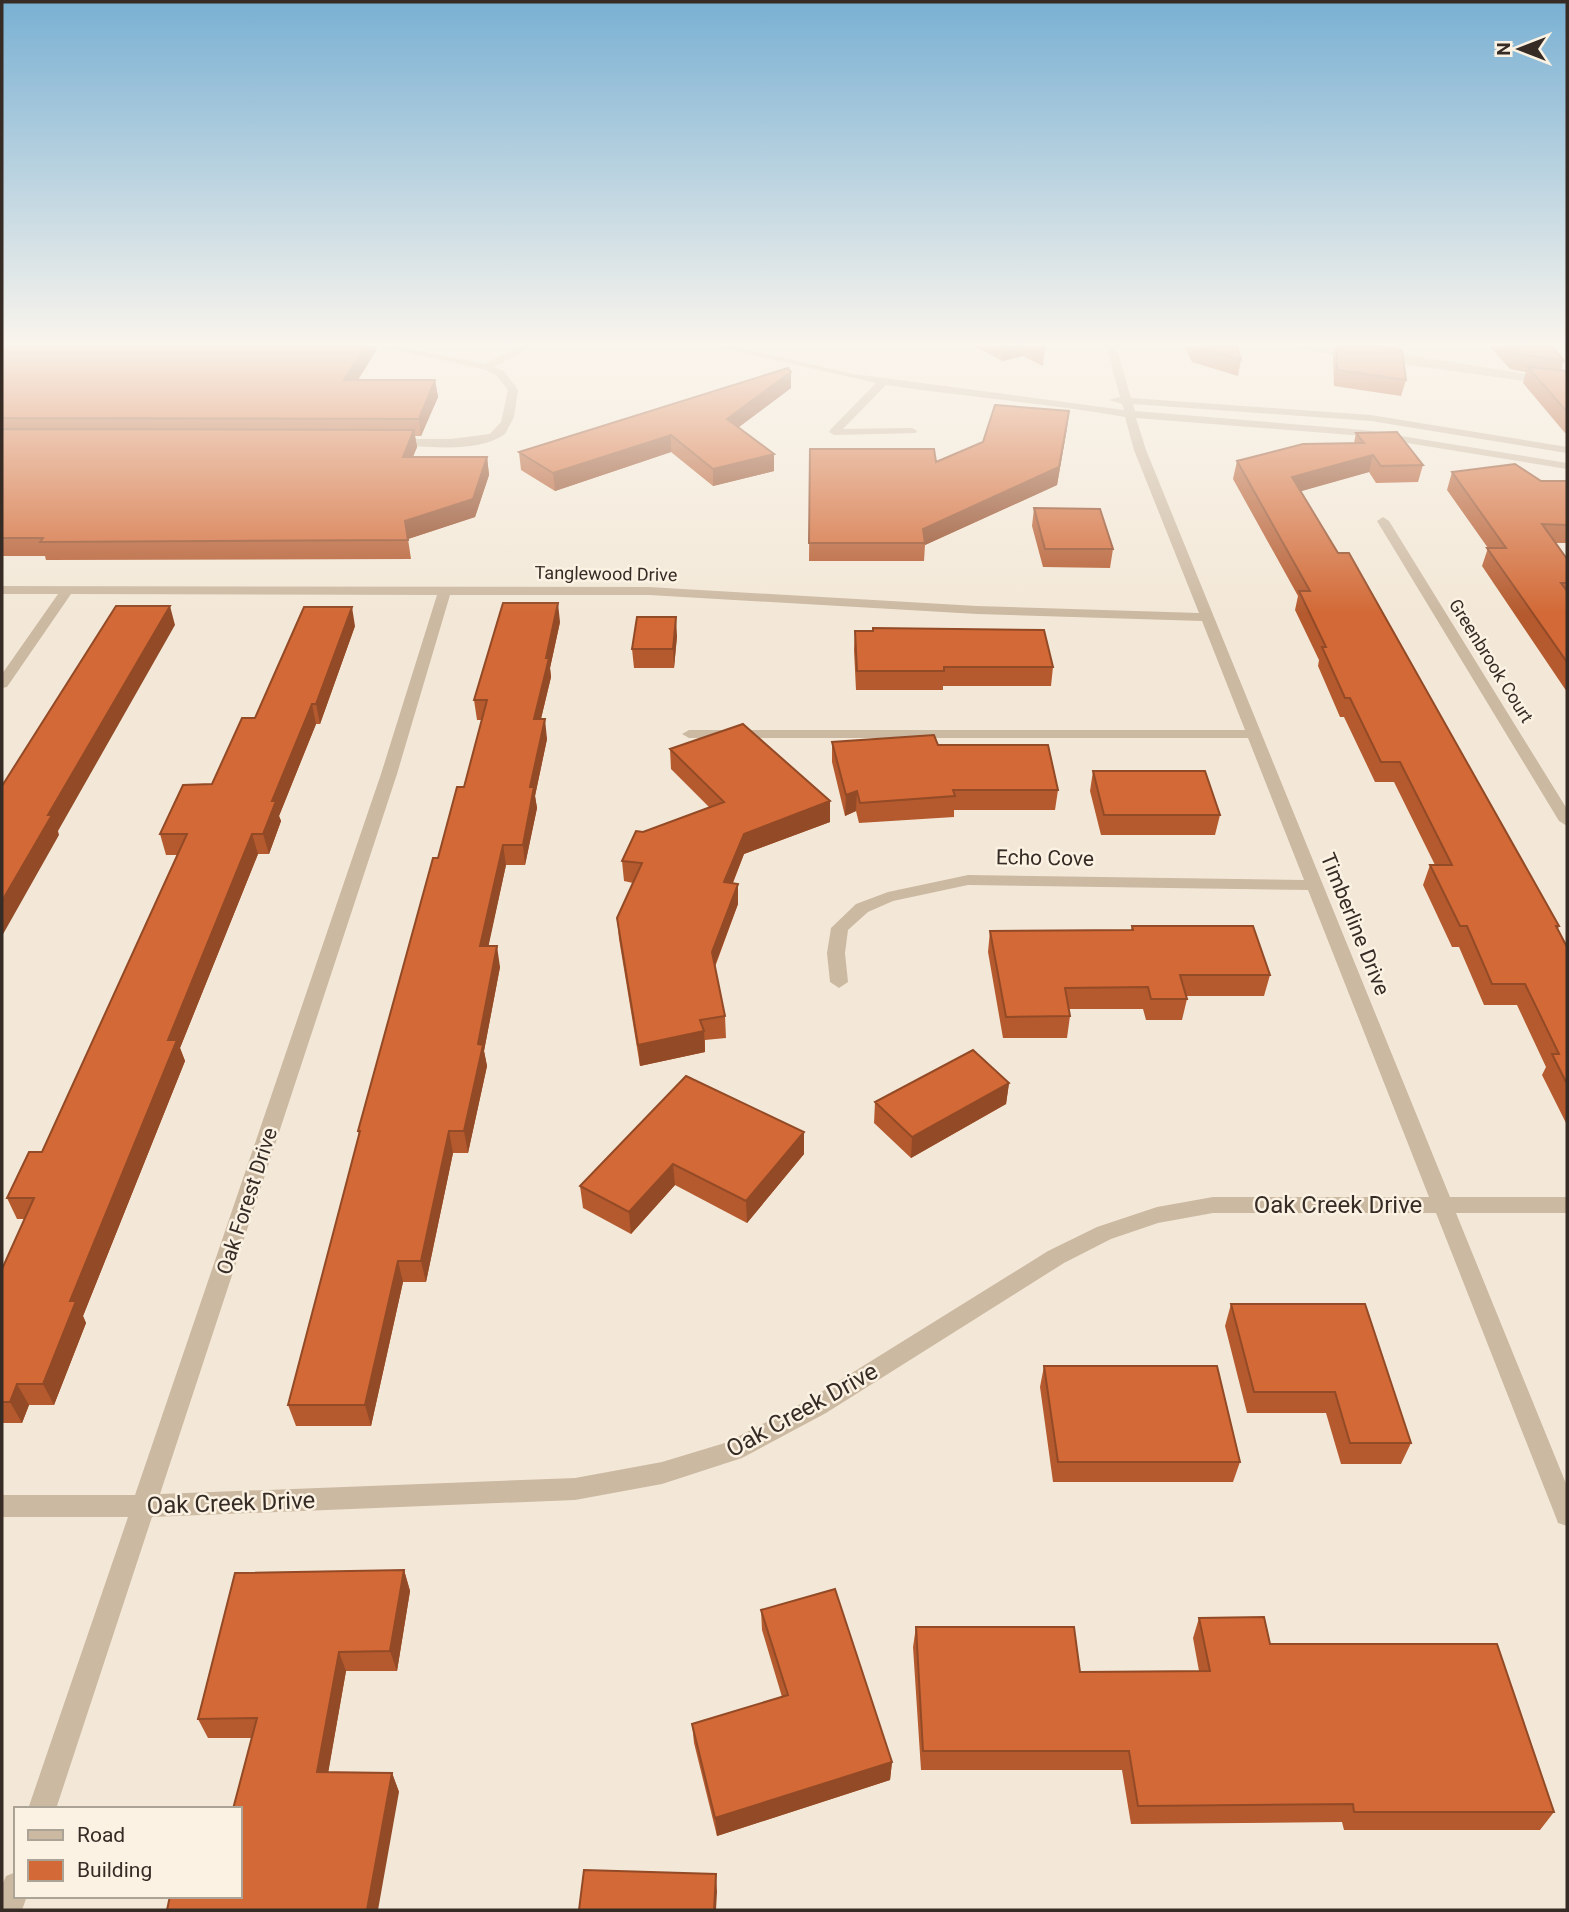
<svg xmlns="http://www.w3.org/2000/svg" width="1569" height="1912" font-family="Roboto,sans-serif">
	<rect width="100%" height="100%" fill="#f3e8d7"/>
	<g fill="none" stroke-linecap="round" stroke-linejoin="round">
		<path fill="#ccb9a2" fill-rule="evenodd" d="M 376,346 L 396,346 L 485,364 L 521,346 L 534,346 L 494,367 L 504,371 L 518,390 L 514,417 L 505,434 C 476,454 427,446 394,445 L 388,442 L 394,439 L 451,439 L 490,434 L 501,422 L 508,390 L 496,375 L 483,369 Z
			M 713,346 L 731,346 L 854,374 L 1124,410 L 1122,404 L 1109,400 L 1120,397 L 1106,346 L 1116,346 L 1131,398 L 1371,415 L 1567,447 L 1567,453 L 1371,421 L 1133,404 L 1135,411 L 1364,430 L 1567,463 L 1567,469 L 1364,436 L 1136,418 L 1146,450 L 1450,1197 L 1567,1197 L 1567,1213 L 1456,1213 L 1567,1486 L 1567,1526 L 1558,1523 L 1555,1515 L 1436,1213 L 1213,1213 L 1158,1223 L 1111,1239 L 1064,1263 L 826,1413 L 742,1458 L 662,1484 L 575,1500 L 152,1517 L 56,1809 L 28,1809 L 128,1517 L 2,1517 L 2,1495 L 135,1495 L 381,774 L 437,595 L 71,594 L 7,687 L 2,688 L 2,674 L 58,594 L 2,594 L 2,586 L 649,587 L 977,606 L 1199,613 L 1134,450 L 1125,417 C 1046,403 966,397 886,385 L 843,429 L 912,428 L 917,431 L 916,433 L 834,435 L 829,432 L 830,430 L 876,383 ZM 450,595 L 649,595 L 977,614 L 1202,621 L 1245,730 L 689,730 L 682,734 L 689,738 L 1248,738 L 1304,880 L 968,875 L 888,892 L 856,904 L 831,928 L 827,953 L 830,982 L 839,988 L 848,982 L 845,953 L 848,930 L 868,912 L 893,901 L 968,885 L 1308,890 L 1429,1197 L 1213,1197 L 1157,1207 L 1097,1227 L 1048,1251 L 810,1399 L 728,1442 L 662,1462 L 575,1478 L 160,1494 L 397,774 Z
			M 1290,346 C 1382,346 1476,367 1567,381 L 1567,387 L 1295,349 Z
			M 1383,517 L 1389,521 L 1567,809 L 1567,826 L 1559,821 L 1377,521 Z
			M 16,1872 L 16,1896 L 27,1896 L 22,1910 L 2,1910 L 2,1885 L 6,1876 Z"/>
	</g>
	<path fill="#b55a2e" d="M 2,346 L 377,349 L 358,380 L 435,380 L 438,397 L 421,436 L 415,436 L 417,447 L 413,457 L 487,457 L 489,475 L 475,517 L 408,539 L 411,559 L 46,560 L 45,556 L 2,556 Z
		M 974,346 L 1045,346 L 1043,366 L 1023,356 L 1002,361 Z
		M 1184,346 L 1237,346 L 1241,360 L 1238,376 L 1192,362 Z
		M 1335,346 L 1398,346 L 1397,349 L 1406,380 L 1401,396 L 1334,386 L 1333,357 Z
		M 1489,346 L 1552,346 L 1564,361 L 1561,371 L 1567,371 L 1567,433 L 1565,433 L 1523,383 L 1526,372 L 1510,369 Z
		M 791,388 L 739,427 L 774,454 L 774,471 L 713,486 L 671,452 L 555,491 L 521,470 L 519,452 Z
		M 1069,411 L 1067,428 L 1057,485 L 925,545 L 924,561 L 809,561 L 810,449 L 936,462 Z
		M 1356,433 L 1423,465 L 1418,482 L 1376,483 L 1369,472 L 1300,491 L 1559,926 L 1558,929 L 1567,947 L 1567,1125 L 1542,1075 L 1546,1067 L 1517,1005 L 1484,1005 L 1459,947 L 1452,947 L 1423,885 L 1430,865 L 1435,865 L 1394,782 L 1375,782 L 1344,717 L 1340,717 L 1318,666 L 1319,660 L 1295,610 L 1298,596 L 1233,479 L 1237,461 L 1354,443 Z
		M 1452,472 L 1541,481 L 1567,481 L 1567,543 L 1555,543 L 1567,559 L 1567,692 L 1482,566 L 1488,548 L 1447,490 Z
		M 1034,508 L 1113,549 L 1110,568 L 1043,567 L 1032,526 Z
		M 560,622 L 550,668 L 551,677 L 541,719 L 547,739 L 535,796 L 537,808 L 525,865 L 506,865 L 488,946 L 500,967 L 484,1051 L 487,1066 L 468,1153 L 453,1153 L 426,1282 L 403,1282 L 371,1426 L 296,1426 L 288,1405 L 359,1135 L 358,1131 L 438,858 L 464,787 L 482,720 L 477,720 L 474,700 Z
		M 355,626 L 320,724 L 316,724 L 279,816 L 281,821 L 269,854 L 258,854 L 180,1048 L 185,1061 L 83,1316 L 86,1323 L 54,1405 L 29,1405 L 22,1423 L 2,1423 L 2,1269 L 25,1219 L 17,1219 L 7,1198 L 42,1152 L 178,855 L 166,855 L 160,834 L 212,784 L 255,718 Z
		M 855,631 L 1053,667 L 1051,686 L 943,686 L 943,690 L 856,690 L 854,650 Z
		M 677,636 L 674,668 L 634,668 L 632,649 Z
		M 832,742 L 938,745 L 1058,790 L 1055,810 L 954,810 L 954,817 L 859,823 L 856,811 L 845,816 L 832,762 Z
		M 670,749 L 830,822 L 744,854 L 733,883 L 738,884 L 738,904 L 715,967 L 725,1016 L 726,1038 L 705,1040 L 705,1052 L 640,1066 L 619,939 L 617,918 L 633,883 L 624,881 L 622,861 L 643,832 L 710,808 L 671,769 Z
		M 1093,771 L 1220,815 L 1215,835 L 1101,835 L 1090,791 Z
		M 1132,926 L 1270,975 L 1264,996 L 1186,996 L 1187,999 L 1182,1020 L 1146,1020 L 1143,1009 L 1069,1009 L 1070,1016 L 1067,1038 L 1003,1038 L 988,952 L 990,931 L 1131,930 Z
		M 1009,1083 L 1006,1104 L 911,1158 L 874,1123 L 875,1102 Z
		M 804,1132 L 804,1154 L 747,1223 L 675,1185 L 631,1234 L 583,1208 L 580,1186 Z
		M 1231,1304 L 1411,1443 L 1401,1464 L 1341,1464 L 1326,1413 L 1247,1413 L 1225,1326 Z
		M 1044,1366 L 1240,1462 L 1233,1482 L 1053,1482 L 1040,1387 Z
		M 404,1570 L 410,1591 L 397,1671 L 346,1671 L 328,1772 L 392,1773 L 399,1792 L 240,1896 L 252,1738 L 208,1738 L 198,1719 Z
		M 761,1610 L 892,1762 L 890,1780 L 717,1836 L 694,1743 L 692,1724 L 782,1697 L 762,1630 Z
		M 1199,1618 L 1270,1644 L 1554,1812 L 1540,1830 L 1344,1830 L 1342,1822 L 1131,1824 L 1122,1770 L 921,1770 L 913,1647 L 916,1627 L 1080,1672 L 1199,1671 L 1193,1638 Z"/>
	<path fill="#934a26" d="M 366,346 L 377,346 L 377,349 L 347,397 L 344,380 Z
		M 1003,346 L 1023,346 L 1023,356 L 1002,361 Z
		M 791,372 L 791,388 L 728,435 L 727,419 Z
		M 435,380 L 438,397 L 421,436 L 419,419 Z
		M 1069,411 L 1067,428 L 1057,485 L 925,545 L 923,529 Z
		M 414,430 L 417,447 L 405,475 L 403,457 Z
		M 671,435 L 671,452 L 555,491 L 553,473 Z
		M 774,454 L 774,471 L 713,486 L 713,469 Z
		M 1373,455 L 1369,472 L 1288,495 L 1292,477 Z
		M 487,457 L 489,475 L 475,517 L 408,539 L 405,521 Z
		M 558,603 L 560,622 L 550,668 L 551,677 L 536,739 L 534,719 Z
		M 170,606 L 175,625 L 58,831 L 59,835 L 2,936 L 2,901 L 48,815 Z
		M 352,607 L 355,626 L 320,724 L 316,704 Z
		M 676,617 L 677,636 L 674,668 L 673,649 Z
		M 312,704 L 316,724 L 279,816 L 281,821 L 269,854 L 263,834 L 272,801 Z
		M 545,719 L 547,739 L 535,796 L 537,808 L 525,865 L 523,845 L 530,787 Z
		M 857,791 L 856,811 L 845,816 L 846,795 Z
		M 830,801 L 830,822 L 744,854 L 725,902 L 724,882 L 744,834 Z
		M 252,834 L 258,854 L 180,1048 L 185,1061 L 83,1316 L 86,1323 L 54,1405 L 43,1384 L 70,1301 L 168,1040 Z
		M 503,845 L 506,865 L 484,967 L 480,946 Z
		M 738,884 L 738,904 L 712,973 L 712,952 Z
		M 497,946 L 500,967 L 484,1051 L 487,1066 L 468,1153 L 464,1131 L 478,1044 Z
		M 704,1031 L 705,1052 L 640,1066 L 638,1045 Z
		M 1009,1083 L 1006,1104 L 911,1158 L 912,1137 Z
		M 449,1131 L 453,1153 L 426,1282 L 421,1261 Z
		M 804,1132 L 804,1154 L 747,1223 L 746,1201 Z
		M 673,1164 L 675,1185 L 631,1234 L 629,1212 Z
		M 398,1261 L 403,1282 L 371,1426 L 365,1405 Z
		M 17,1384 L 29,1405 L 22,1423 L 10,1402 Z
		M 404,1570 L 410,1591 L 397,1671 L 390,1651 Z
		M 339,1652 L 346,1671 L 325,1791 L 317,1772 Z
		M 892,1762 L 890,1780 L 717,1836 L 715,1818 Z
		M 392,1773 L 399,1792 L 378,1910 L 367,1910 Z
		M 716,1874 L 717,1892 L 716,1910 L 714,1910 Z"/>
	<path fill="#d26936" stroke="#934a26" stroke-width="2" d="M 2,346 L 366,346 L 344,380 L 435,380 L 419,419 L 2,418 Z
		M 1036,346 L 1045,346 L 1045,350 Z
		M 1195,346 L 1237,346 L 1241,360 Z
		M 1337,346 L 1372,346 L 1402,350 L 1406,380 L 1337,370 Z
		M 1508,346 L 1552,346 L 1564,361 L 1515,353 Z
		M 1528,367 L 1567,371 L 1567,412 Z
		M 788,368 L 791,372 L 727,419 L 774,454 L 713,469 L 671,435 L 553,473 L 519,452 Z
		M 995,405 L 1069,411 L 1059,467 L 923,529 L 925,543 L 809,543 L 810,449 L 934,449 L 936,462 L 983,442 Z
		M 2,429 L 414,430 L 403,457 L 487,457 L 473,499 L 405,521 L 408,540 L 40,542 L 43,538 L 2,538 Z
		M 1397,432 L 1423,465 L 1381,466 L 1373,455 L 1292,477 L 1338,553 L 1349,553 L 1559,926 L 1556,926 L 1567,947 L 1567,1084 L 1552,1054 L 1559,1054 L 1525,984 L 1492,984 L 1467,926 L 1460,926 L 1430,865 L 1452,865 L 1400,762 L 1381,762 L 1350,698 L 1345,698 L 1322,647 L 1326,647 L 1299,591 L 1310,591 L 1237,461 L 1303,444 L 1364,443 L 1356,433 Z
		M 1515,464 L 1541,481 L 1567,481 L 1567,525 L 1542,524 L 1567,559 L 1567,583 L 1561,583 L 1567,591 L 1567,662 L 1487,548 L 1506,548 L 1452,472 Z
		M 1034,508 L 1100,509 L 1113,549 L 1045,549 Z
		M 503,603 L 558,603 L 546,658 L 549,658 L 534,719 L 545,719 L 530,787 L 534,787 L 523,845 L 503,845 L 480,946 L 497,946 L 478,1044 L 483,1045 L 464,1131 L 449,1131 L 421,1261 L 398,1261 L 365,1405 L 288,1405 L 360,1131 L 358,1131 L 433,858 L 438,858 L 457,787 L 464,787 L 487,700 L 474,700 Z
		M 116,606 L 170,606 L 48,815 L 52,815 L 2,901 L 2,786 Z
		M 304,607 L 352,607 L 316,704 L 312,704 L 272,801 L 276,801 L 263,834 L 252,834 L 168,1040 L 177,1040 L 70,1301 L 76,1301 L 43,1384 L 17,1384 L 10,1402 L 2,1402 L 2,1269 L 34,1198 L 7,1198 L 29,1152 L 42,1152 L 187,834 L 160,834 L 183,785 L 212,784 L 242,718 L 255,718 Z
		M 637,617 L 676,617 L 673,649 L 632,649 Z
		M 873,628 L 1044,630 L 1053,667 L 944,667 L 944,671 L 857,671 L 855,631 L 873,631 Z
		M 743,724 L 830,801 L 744,834 L 724,882 L 738,884 L 712,952 L 725,1016 L 700,1020 L 704,1031 L 638,1045 L 617,918 L 642,863 L 622,861 L 636,831 L 643,832 L 724,802 L 670,749 Z
		M 934,735 L 938,745 L 1048,745 L 1058,790 L 953,790 L 955,796 L 860,803 L 857,791 L 846,795 L 832,742 Z
		M 1093,771 L 1205,771 L 1220,815 L 1104,815 Z
		M 1132,926 L 1253,926 L 1270,975 L 1180,975 L 1187,999 L 1151,999 L 1148,987 L 1065,988 L 1070,1016 L 1006,1017 L 990,931 L 1133,930 Z
		M 973,1050 L 1009,1083 L 912,1137 L 875,1102 Z
		M 686,1076 L 804,1132 L 746,1201 L 673,1164 L 629,1212 L 580,1186 Z
		M 1231,1304 L 1365,1304 L 1411,1443 L 1350,1443 L 1335,1392 L 1254,1392 Z
		M 1044,1366 L 1217,1366 L 1240,1462 L 1058,1462 Z
		M 404,1570 L 390,1651 L 339,1652 L 317,1772 L 392,1773 L 367,1910 L 167,1910 L 170,1896 L 240,1896 L 240,1809 L 233,1809 L 257,1718 L 198,1719 L 235,1573 Z
		M 835,1589 L 892,1762 L 715,1818 L 692,1724 L 788,1695 L 761,1610 Z
		M 1264,1617 L 1270,1644 L 1497,1644 L 1554,1812 L 1354,1812 L 1353,1804 L 1138,1806 L 1129,1751 L 923,1751 L 916,1627 L 1074,1627 L 1080,1672 L 1210,1671 L 1199,1618 Z
		M 584,1870 L 716,1874 L 714,1910 L 579,1910 Z"/>
	<linearGradient id="sky" x2="0" y2="1"><stop stop-color="#79b0d3"/><stop offset="0.56" stop-color="#faf5ed"/><stop offset="1" stop-color="#faf5ed" stop-opacity="0"/></linearGradient>
	<rect width="1569" height="614" fill="url(#sky)"/>
	<g text-anchor="middle" stroke-width="5" stroke-linejoin="round" paint-order="stroke">
		<g font-size="18" fill="#362c25" stroke="#fbf2e3">
			<text transform="translate(606 574) rotate(1)" y="6">Tanglewood Drive</text>
			<text transform="translate(1491 661) rotate(58)" y="6">Greenbrook Court</text>
		</g>
		<g font-size="21" fill="#362c25" stroke="#fbf2e3">
			<text transform="translate(1045 858) rotate(1)" y="7">Echo Cove</text>
			<text transform="translate(1355 924) rotate(68)" y="7">Timberline Drive</text>
			<text transform="translate(247 1201) rotate(-72)" y="7">Oak Forest Drive</text>
		</g>
		<g font-size="24" fill="#362c25" stroke="#fbf2e3">
			<text x="1338" y="1213">Oak Creek Drive</text>
			<text transform="translate(802 1410) rotate(-29)" y="8">Oak Creek Drive</text>
			<text transform="translate(231 1503) rotate(-2)" y="8">Oak Creek Drive</text>
		</g>
	</g>
	<rect width="1569" height="1912" fill="none" stroke="#362c25" stroke-width="7"/>
	<rect x="14" y="1807" width="228" height="91" fill="#fbf2e3" stroke="#aca397" stroke-width="2"/>
	<rect x="28" y="1830" width="35" height="10" fill="#ccb9a2" stroke="#aca397" stroke-width="2"/>
	<text x="77" y="1842" font-size="21" fill="#362c25">Road</text>
	<rect x="28" y="1860" width="35" height="21" fill="#d26936" stroke="#aca397" stroke-width="2"/>
	<text x="77" y="1877" font-size="21" fill="#362c25">Building</text>
	<g transform="translate(1520 49) rotate(270)" stroke="#fbf2e3" stroke-width="5" paint-order="stroke">
	<path d="M0-5L12 26L0 18L-12 26Z" fill="#362c25"/>
	<text y="-10" font-size="19" font-weight="bold" text-anchor="middle" fill="#362c25">N</text>
	</g>
</svg>
